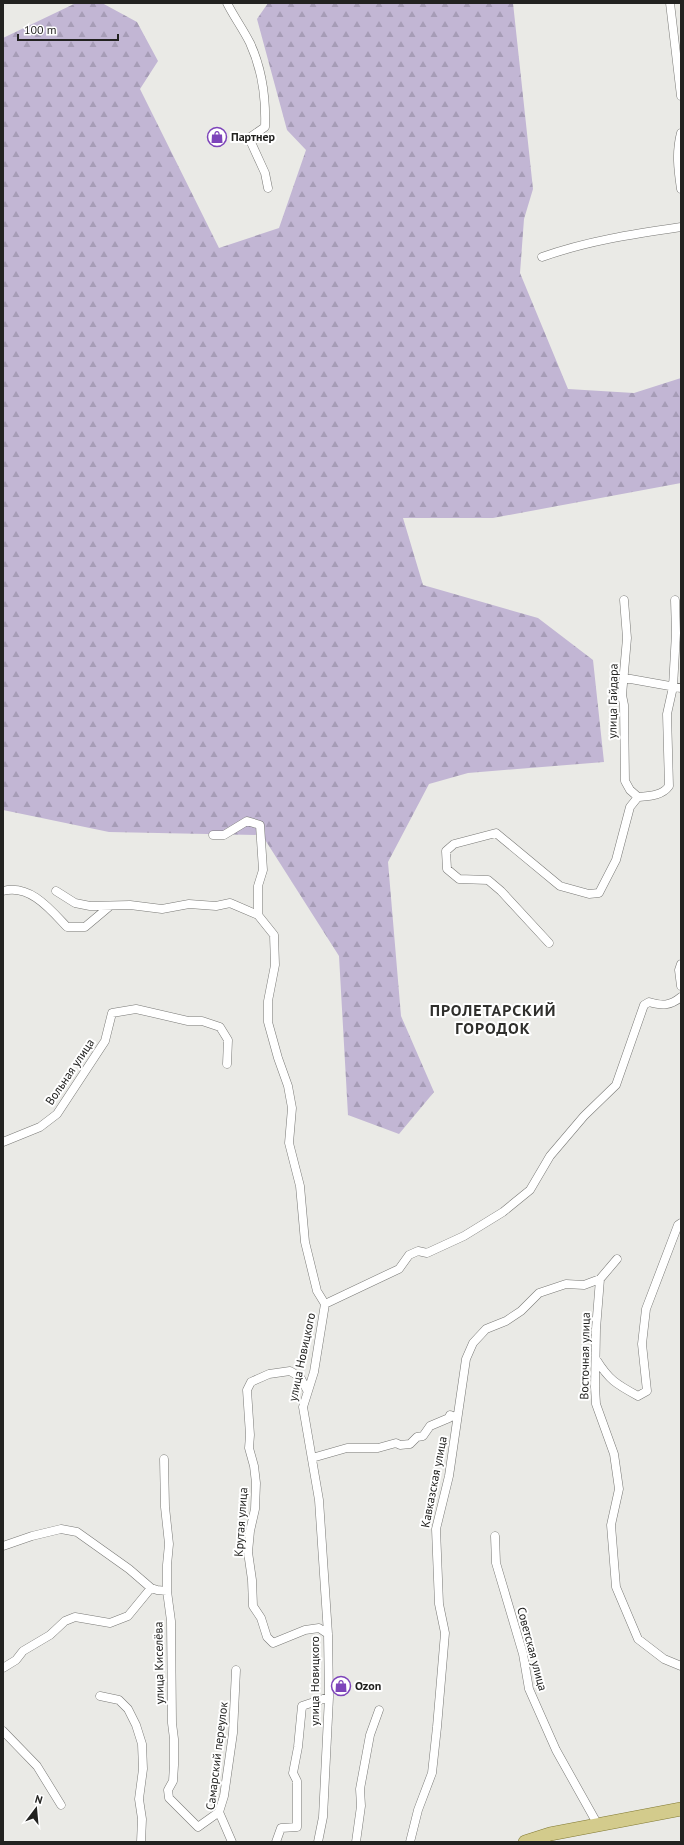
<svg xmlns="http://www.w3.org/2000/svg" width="684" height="1845" font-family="'PT Sans',sans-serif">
	<defs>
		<pattern id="forest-firs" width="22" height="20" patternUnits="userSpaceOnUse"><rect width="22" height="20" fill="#c2b6d4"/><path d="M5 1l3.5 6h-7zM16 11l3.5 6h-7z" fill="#a69cb6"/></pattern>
	</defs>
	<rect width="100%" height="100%" fill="#eaeae6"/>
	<path fill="url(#forest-firs)" d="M 76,3 L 102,3 L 137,22 L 158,61 L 140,89 L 219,248 L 279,228 L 306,150 L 287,130 L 257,19 L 268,3 L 513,3 L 533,189 L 524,219 L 520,273 L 568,389 L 634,393 L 681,378 L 681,483 L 493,518 L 403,518 L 423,585 L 538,618 L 593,660 L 604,762 L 468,773 L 429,784 L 388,862 L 401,1016 L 434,1092 L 399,1134 L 348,1115 L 339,956 L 262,835 L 109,832 L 3,810 L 3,38 Z"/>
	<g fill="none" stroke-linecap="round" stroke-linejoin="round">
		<g stroke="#797976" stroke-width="9">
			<path id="minor" d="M 227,3 C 234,17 243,29 250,43 C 262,69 266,99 265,127 L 249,138 L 265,173 L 268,188
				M 670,3 L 681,96
				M 681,133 C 676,152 678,169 681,189
				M 542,257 C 587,241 633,234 681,227
				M 624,600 L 627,638 L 622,695 L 624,705 L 625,781 L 630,790 L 638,797
				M 625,678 L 681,688
				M 638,797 C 649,796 662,796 669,786 L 667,714 L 673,687 L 676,633 L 675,600
				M 213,835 L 224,835 L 247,821 L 260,825 L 263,870 L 258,886 L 258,915
				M 3,891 C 30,884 50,909 67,927 L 85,927 L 110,906
				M 56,891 L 75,903 L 90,906 L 130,905 L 162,909 L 189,904 L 216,906 L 230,903 L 258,915 L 274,935 L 275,965 L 268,1001 L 268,1022 L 278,1058 L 288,1086 L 292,1108 L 289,1143 L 300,1186 L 305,1242 L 317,1291 L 325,1304 L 314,1372 L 303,1407 L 319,1500 L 328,1634 L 329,1697 L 323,1817 L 318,1842
				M 549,943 L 501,891 L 488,880 L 459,879 L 447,869 L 446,851 L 454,844 L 496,833 L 560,886 L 589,894 L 599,893 L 616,860 L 630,807 L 638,797
				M 681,964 L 679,970 L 681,986
				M 3,1142 L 40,1127 L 57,1114 L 105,1041 L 112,1013 L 136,1009 L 188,1021 L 202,1021 L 220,1027 L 228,1040 L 227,1064
				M 617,1259 L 600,1279 L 596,1329 L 595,1387 L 596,1404 L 614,1454 L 619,1489 L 611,1525 L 616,1587 L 638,1639 L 664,1659 L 681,1666
				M 325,1304 L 399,1269 L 409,1255 L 418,1251 L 427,1253 L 464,1236 L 503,1212 L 530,1190 L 550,1156 L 584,1116 L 616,1085 L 644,1005 L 649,1002 C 662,1006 670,1006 681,997
				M 596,1359 C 609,1380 616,1384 638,1396 L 647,1391 L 642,1344 L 646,1309 L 678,1225 L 681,1223
				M 307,1390 L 300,1377 L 290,1371 L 269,1374 L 251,1382 L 247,1390 L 250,1435 L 249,1448 L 254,1466 L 256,1483 L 255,1509 L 250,1531 L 248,1552 L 252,1580 L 253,1606 L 261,1618 L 267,1637 L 273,1643 L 305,1630 L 319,1628 L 328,1634
				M 312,1458 L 347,1448 L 378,1448 L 396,1443 L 400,1445 L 410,1444 L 417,1437 L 423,1436 L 430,1426 L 449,1418 L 450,1415 L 457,1418
				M 164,1459 L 165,1507 L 169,1544 L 167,1565 L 167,1591 L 171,1621 L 172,1723 L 174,1739 L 174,1765 L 173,1781 L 168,1790 L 169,1798 L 198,1827 L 219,1812
				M 495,1536 L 496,1563 L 523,1654 L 529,1689 L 556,1750 L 598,1825
				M 3,1546 L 32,1536 L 61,1529 L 77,1532 L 129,1569 L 151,1588 L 157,1590 L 167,1591
				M 3,1668 L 16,1660 L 23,1651 L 50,1635 L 65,1621 L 75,1617 L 110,1623 L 128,1616 L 151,1588
				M 100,1696 L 119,1700 L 128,1709 L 136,1725 L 142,1744 L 143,1769 L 139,1799 L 142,1819 L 141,1842
				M 3,1731 L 37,1766 L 61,1805
				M 232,1842 L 219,1812 L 224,1796 L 233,1733 L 236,1670
				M 276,1842 L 281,1828 L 297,1827 L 297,1781 L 293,1773 L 298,1747 L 302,1706 L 329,1697
				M 356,1842 L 361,1806 L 360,1789 L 370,1735 L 379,1710
				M 410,1842 L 418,1810 L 432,1773 L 437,1727 L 445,1633 L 439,1604 L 436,1529 L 449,1476 L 466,1359 L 473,1343 L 486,1329 L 506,1321 L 521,1311 L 539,1293 L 566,1284 L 584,1285 L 600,1279"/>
		</g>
		<g stroke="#827a34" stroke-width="14">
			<path id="primary" d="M 525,1842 L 550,1834 L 681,1809"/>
		</g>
		<use href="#minor" stroke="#fff" stroke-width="8"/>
		<use href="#primary" stroke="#d3cb8c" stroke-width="13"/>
	</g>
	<defs>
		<g id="shop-ring" transform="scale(1)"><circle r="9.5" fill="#fff" stroke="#7d44ba" stroke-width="1.5"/><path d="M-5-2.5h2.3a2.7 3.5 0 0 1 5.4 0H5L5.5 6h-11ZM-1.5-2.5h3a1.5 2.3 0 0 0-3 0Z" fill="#7d44ba"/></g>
	</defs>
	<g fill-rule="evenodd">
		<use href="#shop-ring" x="217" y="137"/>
		<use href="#shop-ring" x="341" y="1686"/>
	</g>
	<g text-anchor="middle" stroke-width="4" stroke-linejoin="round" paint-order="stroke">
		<g font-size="12" font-weight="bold" fill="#222220" stroke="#fff" text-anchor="start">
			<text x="231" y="141">Партнер</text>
			<text x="355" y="1690">Ozon</text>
		</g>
		<g font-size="12" fill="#222220" stroke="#fff">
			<text transform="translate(613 701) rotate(-89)" y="4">улица Гайдара</text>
			<text transform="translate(70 1072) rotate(-56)" y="4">Вольная улица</text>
			<text transform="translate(585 1356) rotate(-89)" y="4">Восточная улица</text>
			<text transform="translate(302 1357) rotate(-78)" y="4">улица Новицкого</text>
			<text transform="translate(434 1482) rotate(-79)" y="4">Кавказская улица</text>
			<text transform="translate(241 1522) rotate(-86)" y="4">Крутая улица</text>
			<text transform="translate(532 1649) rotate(75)" y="4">Советская улица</text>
			<text transform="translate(159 1663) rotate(-91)" y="4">улица Киселёва</text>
			<text transform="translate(315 1681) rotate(-90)" y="4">улица Новицкого</text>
			<text transform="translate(217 1756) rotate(-83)" y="4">Самарский переулок</text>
		</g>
		<g font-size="16" font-weight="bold" letter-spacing="1" fill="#2f2f2c" stroke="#fff">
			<text x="493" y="1016">ПРОЛЕТАРСКИЙ<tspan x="493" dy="18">ГОРОДОК</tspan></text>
		</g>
	</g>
	<rect width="684" height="1845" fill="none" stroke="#222220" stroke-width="8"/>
	<g transform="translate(36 1809) rotate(16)" stroke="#ffffff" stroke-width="3" paint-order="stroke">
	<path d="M0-3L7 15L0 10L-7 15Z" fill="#222220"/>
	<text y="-6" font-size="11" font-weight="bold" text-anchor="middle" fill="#222220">N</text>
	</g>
	<path d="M18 34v6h100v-6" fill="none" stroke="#222220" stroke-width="2"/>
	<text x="24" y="34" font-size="12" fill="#222220" stroke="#ffffff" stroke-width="3" paint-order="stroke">100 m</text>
</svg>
